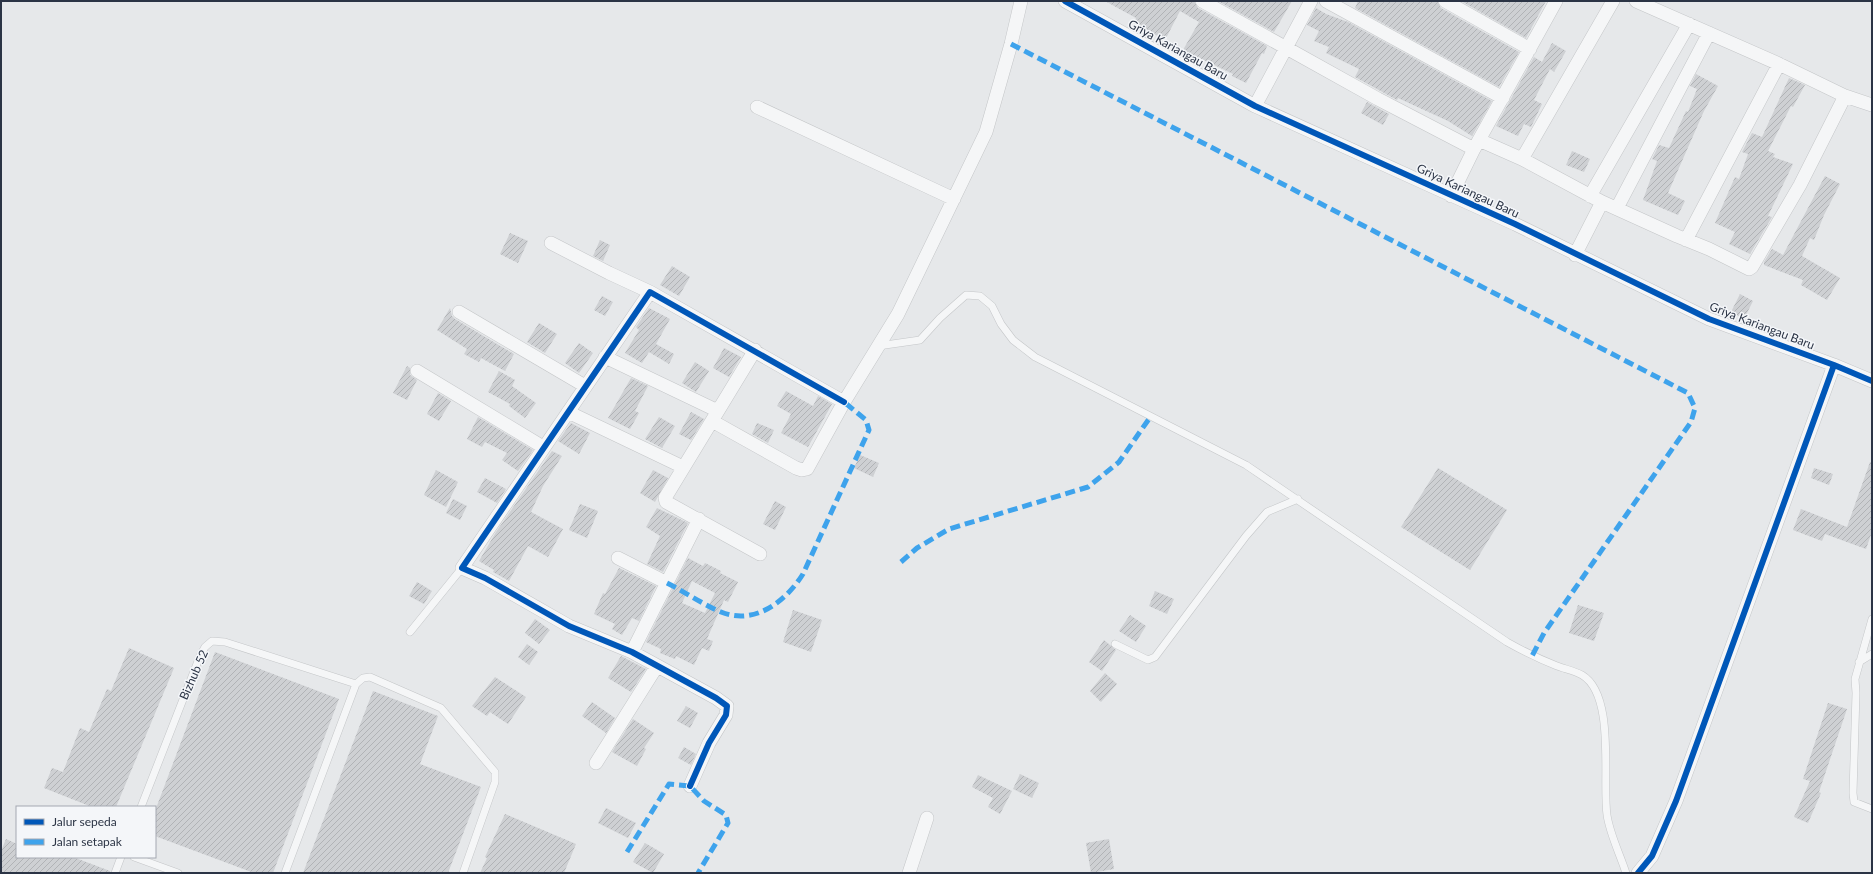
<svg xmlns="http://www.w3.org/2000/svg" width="1873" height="874" font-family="Lato,sans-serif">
	<defs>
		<pattern id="building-hatch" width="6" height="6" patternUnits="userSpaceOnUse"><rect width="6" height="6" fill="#ced0d3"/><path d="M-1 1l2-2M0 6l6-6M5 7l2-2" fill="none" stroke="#b1b3b6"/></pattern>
	</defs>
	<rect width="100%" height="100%" fill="#e6e8ea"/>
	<path fill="url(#building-hatch)" fill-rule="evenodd" d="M 1105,1 L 1194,1 L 1198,8 L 1267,46 L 1264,54 L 1262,53 L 1246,83 L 1232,76 L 1233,74 L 1183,50 L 1199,22 L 1180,11 L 1165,40 L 1134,23 L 1136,18 Z
		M 1218,1 L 1292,1 L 1274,32 Z
		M 1358,1 L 1437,1 L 1441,8 L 1519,52 L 1499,87 L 1355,8 Z
		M 1461,1 L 1546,1 L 1526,38 Z
		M 1316,8 L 1326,14 L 1348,22 L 1492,101 L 1472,136 L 1448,121 L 1398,98 L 1397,100 L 1355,77 L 1359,69 L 1326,53 L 1329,47 L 1314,41 L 1319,31 L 1307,25 Z
		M 1552,43 L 1566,51 L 1554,72 L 1550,69 L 1534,100 L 1542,104 L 1531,127 L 1524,124 L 1518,136 L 1496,126 L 1534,57 L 1542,62 Z
		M 1696,74 L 1718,86 L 1704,111 L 1668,193 L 1685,201 L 1678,215 L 1643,200 L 1657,161 L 1652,159 L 1659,145 L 1669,148 L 1686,111 L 1688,112 L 1697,89 L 1690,86 Z
		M 1789,78 L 1805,85 L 1793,107 L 1791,106 L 1768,151 L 1775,154 L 1773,157 L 1793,164 L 1768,216 L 1772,217 L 1750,254 L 1729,244 L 1735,232 L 1715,223 L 1735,177 L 1739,179 L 1748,154 L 1742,152 L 1752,133 L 1762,137 Z
		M 1367,102 L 1389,114 L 1383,125 L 1361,113 Z
		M 1572,151 L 1590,159 L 1584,172 L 1566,165 Z
		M 1825,176 L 1840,184 L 1824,215 L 1814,240 L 1810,238 L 1802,256 L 1840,278 L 1827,300 L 1801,285 L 1803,280 L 1764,265 L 1764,262 L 1772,249 L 1783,255 Z
		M 510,233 L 528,241 L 518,263 L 500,254 Z
		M 600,240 L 610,245 L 603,261 L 593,256 Z
		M 672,266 L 690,277 L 679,296 L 660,285 Z
		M 1740,294 L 1753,301 L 1744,319 L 1731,312 Z
		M 602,296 L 613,302 L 605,316 L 594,310 Z
		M 450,308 L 452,316 L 455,319 L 514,354 L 505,371 L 481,358 L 479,362 L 464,354 L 467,349 L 437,330 Z
		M 649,308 L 670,319 L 656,344 L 674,354 L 669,364 L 649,352 L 642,363 L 625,353 L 639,330 L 636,327 Z
		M 539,323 L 557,334 L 545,353 L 527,342 Z
		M 579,343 L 593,353 L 579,373 L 565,363 Z
		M 724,348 L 741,357 L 729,377 L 713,368 Z
		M 695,362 L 709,371 L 696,392 L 682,383 Z
		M 407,366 L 410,368 L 410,375 L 417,380 L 407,400 L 393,393 Z
		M 499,371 L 515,380 L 512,386 L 536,403 L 525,418 L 509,406 L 510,404 L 488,392 Z
		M 631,378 L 648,386 L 635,411 L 639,413 L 630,429 L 608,418 Z
		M 786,391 L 813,406 L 818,396 L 832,404 L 808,447 L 781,433 L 791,414 L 777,406 Z
		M 438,393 L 451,401 L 439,421 L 427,414 Z
		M 691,412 L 704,419 L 691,440 L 679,434 Z
		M 478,417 L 533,450 L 518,471 L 502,460 L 507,453 L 485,442 L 482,447 L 467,439 Z
		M 659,417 L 675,426 L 662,448 L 645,439 Z
		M 571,423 L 590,433 L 579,454 L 558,441 Z
		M 757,423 L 774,430 L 768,443 L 752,434 Z
		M 552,451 L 562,456 L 543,486 L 531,512 L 563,529 L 548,557 L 528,546 L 509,581 L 493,572 L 494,570 L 479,561 L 496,532 Z
		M 860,455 L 879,463 L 873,477 L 854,468 Z
		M 1870,462 L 1872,462 L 1872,532 L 1866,549 L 1825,534 L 1822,541 L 1793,530 L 1801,509 L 1847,527 Z
		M 1438,468 L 1507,510 L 1470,570 L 1401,527 Z
		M 1814,468 L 1833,474 L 1829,485 L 1811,478 Z
		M 436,470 L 458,482 L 446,507 L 424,495 Z
		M 653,470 L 668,478 L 655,502 L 640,493 Z
		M 485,478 L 506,489 L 497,503 L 477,492 Z
		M 453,499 L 467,506 L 460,520 L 446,513 Z
		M 775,501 L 786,507 L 775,530 L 763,524 Z
		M 580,504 L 598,511 L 587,538 L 569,530 Z
		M 657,508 L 688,523 L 663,572 L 647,564 L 660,536 L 646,527 Z
		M 688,558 L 703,566 L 705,563 L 721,571 L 720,573 L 738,582 L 728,602 L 724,600 L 707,639 L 713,641 L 709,651 L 702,648 L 694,665 L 676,656 L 675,659 L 660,653 L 661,649 L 646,642 ZM 692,581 L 715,593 L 705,613 L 682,603 Z
		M 619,568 L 656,586 L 639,621 L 632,618 L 622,635 L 612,629 L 615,624 L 594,614 L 603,593 L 605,594 Z
		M 417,582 L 432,591 L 424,604 L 409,596 Z
		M 1155,591 L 1174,599 L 1167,614 L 1149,606 Z
		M 1578,605 L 1604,613 L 1594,641 L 1569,633 Z
		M 793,610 L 822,620 L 811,652 L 783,642 Z
		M 1130,615 L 1146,626 L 1136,642 L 1119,631 Z
		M 535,619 L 550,630 L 539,644 L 525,633 Z
		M 1104,640 L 1116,650 L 1102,671 L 1089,662 Z
		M 527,644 L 538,652 L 529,665 L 518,657 Z
		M 129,648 L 174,668 L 116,807 L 92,807 L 44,788 L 52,768 L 63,772 L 80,728 L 89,732 L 107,689 L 111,691 Z
		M 215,652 L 339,699 L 273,873 L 254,873 L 155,836 L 155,811 Z
		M 621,656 L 646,669 L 631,692 L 608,678 Z
		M 1105,673 L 1117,684 L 1101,702 L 1090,691 Z
		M 495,677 L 526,697 L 508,724 L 490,712 L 487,716 L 472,706 Z
		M 373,691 L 438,716 L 420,764 L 481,787 L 448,873 L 303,873 Z
		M 592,702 L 615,718 L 606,733 L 582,716 Z
		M 1828,703 L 1847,709 L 1819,792 L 1821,793 L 1808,823 L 1794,817 L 1810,781 L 1803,779 Z
		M 686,706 L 698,713 L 690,728 L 677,721 Z
		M 633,719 L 654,733 L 644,748 L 646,749 L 637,766 L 612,752 Z
		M 684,747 L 696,754 L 691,765 L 678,758 Z
		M 1020,774 L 1039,783 L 1032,798 L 1013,789 Z
		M 978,775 L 1012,791 L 1000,814 L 988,807 L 993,798 L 972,787 Z
		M 606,808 L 636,823 L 628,838 L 598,823 Z
		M 505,814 L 576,844 L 564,873 L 480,873 L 487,858 L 485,857 Z
		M 6,839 L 17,844 L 17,857 L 73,857 L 110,871 L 110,873 L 1,873 L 1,851 Z
		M 1109,839 L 1114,869 L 1091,873 L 1086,843 Z
		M 645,843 L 664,854 L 653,873 L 633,862 Z"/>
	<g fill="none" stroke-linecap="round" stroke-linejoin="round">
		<g stroke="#c4c6c8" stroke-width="8">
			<path id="service" d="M 878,346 L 920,340 L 940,318 L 966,295 L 980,296 L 992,306 L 1001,324 L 1013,340 L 1035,357 L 1246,465 L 1507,642 C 1523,651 1539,659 1557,666 C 1565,669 1575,671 1582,675 C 1616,695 1602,781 1607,815 C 1610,835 1620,854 1626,873
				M 1872,619 L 1855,679 L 1856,693 L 1853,793 L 1854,802 L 1872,809
				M 410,632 L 462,568
				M 1115,644 L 1148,660 L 1155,657 L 1246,536 L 1267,512 L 1298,499
				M 1859,662 L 1872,654
				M 141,807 L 200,656 L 205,647 L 212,641 L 225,642 L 356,684
				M 134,857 L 178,873
				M 115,873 L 121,857
				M 285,873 L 356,684 L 363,678 L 370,677 L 441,708 L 495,772 L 495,782 L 463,873"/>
		</g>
		<g stroke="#c4c6c8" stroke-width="14">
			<path id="minor" d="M 1065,1 L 1255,106 L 1515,224 L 1709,319 L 1834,365 L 1872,381
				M 1202,1 L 1378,99 L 1474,149
				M 1326,1 L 1503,98
				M 1445,1 L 1530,49
				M 1636,1 L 1779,64 L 1845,96 L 1872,105
				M 1255,106 L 1311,1
				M 757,107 L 954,199
				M 1479,140 L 1522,159 L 1602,202 L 1677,236 L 1709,249 L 1749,269 L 1752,267 L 1800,185 L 1845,96
				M 1522,159 L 1613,1
				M 1451,196 L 1474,149 L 1556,1
				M 1590,196 L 1689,24
				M 1617,208 L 1709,33
				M 1686,240 L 1779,64
				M 551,243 L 609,273 L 650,292
				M 1575,255 L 1602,202
				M 459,312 L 585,386
				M 755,350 L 665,498 L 666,502 L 760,554
				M 605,357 L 718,411
				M 417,371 L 543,447
				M 568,412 L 683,467
				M 712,421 L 796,468 L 802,470 L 807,469 L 844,402 L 898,314 L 986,132 L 1011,44 L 1021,1
				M 618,558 L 667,583
				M 632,652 L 699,519
				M 596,763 L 657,666
				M 690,786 L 709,743 L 726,715 L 727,706 L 716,698 L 632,652 L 569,626 L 485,578 L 462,568 L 650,292 L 844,402
				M 909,873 L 927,818
				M 1638,873 L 1652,856 L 1676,801 L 1834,365"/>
		</g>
		<use href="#service" stroke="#f5f6f7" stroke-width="7"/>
		<use href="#minor" stroke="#f5f6f7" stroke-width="13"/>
		<path stroke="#3ea3ec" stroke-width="5" stroke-dasharray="10 5" stroke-linecap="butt" d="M 1011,44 L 1688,393 L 1695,408 L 1691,422 L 1544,633 L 1532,656
			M 901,562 L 917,548 L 949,529 L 1088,487 L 1119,462 L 1151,416
			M 667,583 C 685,592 702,604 721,612 C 755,626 786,601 803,574 L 869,430 L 866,420 L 844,402
			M 627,852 L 669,784 L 690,786 L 704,801 L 726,815 L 728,823 L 698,873"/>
		<g stroke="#f4f6f9" stroke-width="8">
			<path id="cycleway" d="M 1065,1 L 1255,106 L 1515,224 L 1709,319 L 1834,365 L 1872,381
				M 690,786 L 709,743 L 726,715 L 727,706 L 716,698 L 632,652 L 569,626 L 485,578 L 462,568 L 650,292 L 844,402
				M 1638,873 L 1652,856 L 1676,801 L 1834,365"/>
		</g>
		<use href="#cycleway" stroke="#0057b8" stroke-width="6"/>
	</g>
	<g text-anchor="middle" stroke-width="3" stroke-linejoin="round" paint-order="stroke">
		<g font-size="12" fill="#2b3445" stroke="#f4f6f9">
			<text transform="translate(1178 50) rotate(29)" y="4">Griya Kariangau Baru</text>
			<text transform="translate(1468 191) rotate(25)" y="4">Griya Kariangau Baru</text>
			<text transform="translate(1762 326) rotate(21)" y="4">Griya Kariangau Baru</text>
			<text transform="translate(194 675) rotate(-66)" y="4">Bizhub 52</text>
		</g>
	</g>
	<rect width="1873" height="874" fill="none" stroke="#2b3445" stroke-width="4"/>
	<rect x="16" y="806" width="140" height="52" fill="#f4f6f9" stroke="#a4a8b1"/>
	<rect x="24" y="819" width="20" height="6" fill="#0057b8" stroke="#a4a8b1"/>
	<text x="52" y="826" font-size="12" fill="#2b3445">Jalur sepeda</text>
	<rect x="24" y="839" width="20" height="6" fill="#3ea3ec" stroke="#a4a8b1"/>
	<text x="52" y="846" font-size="12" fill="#2b3445">Jalan setapak</text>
</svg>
